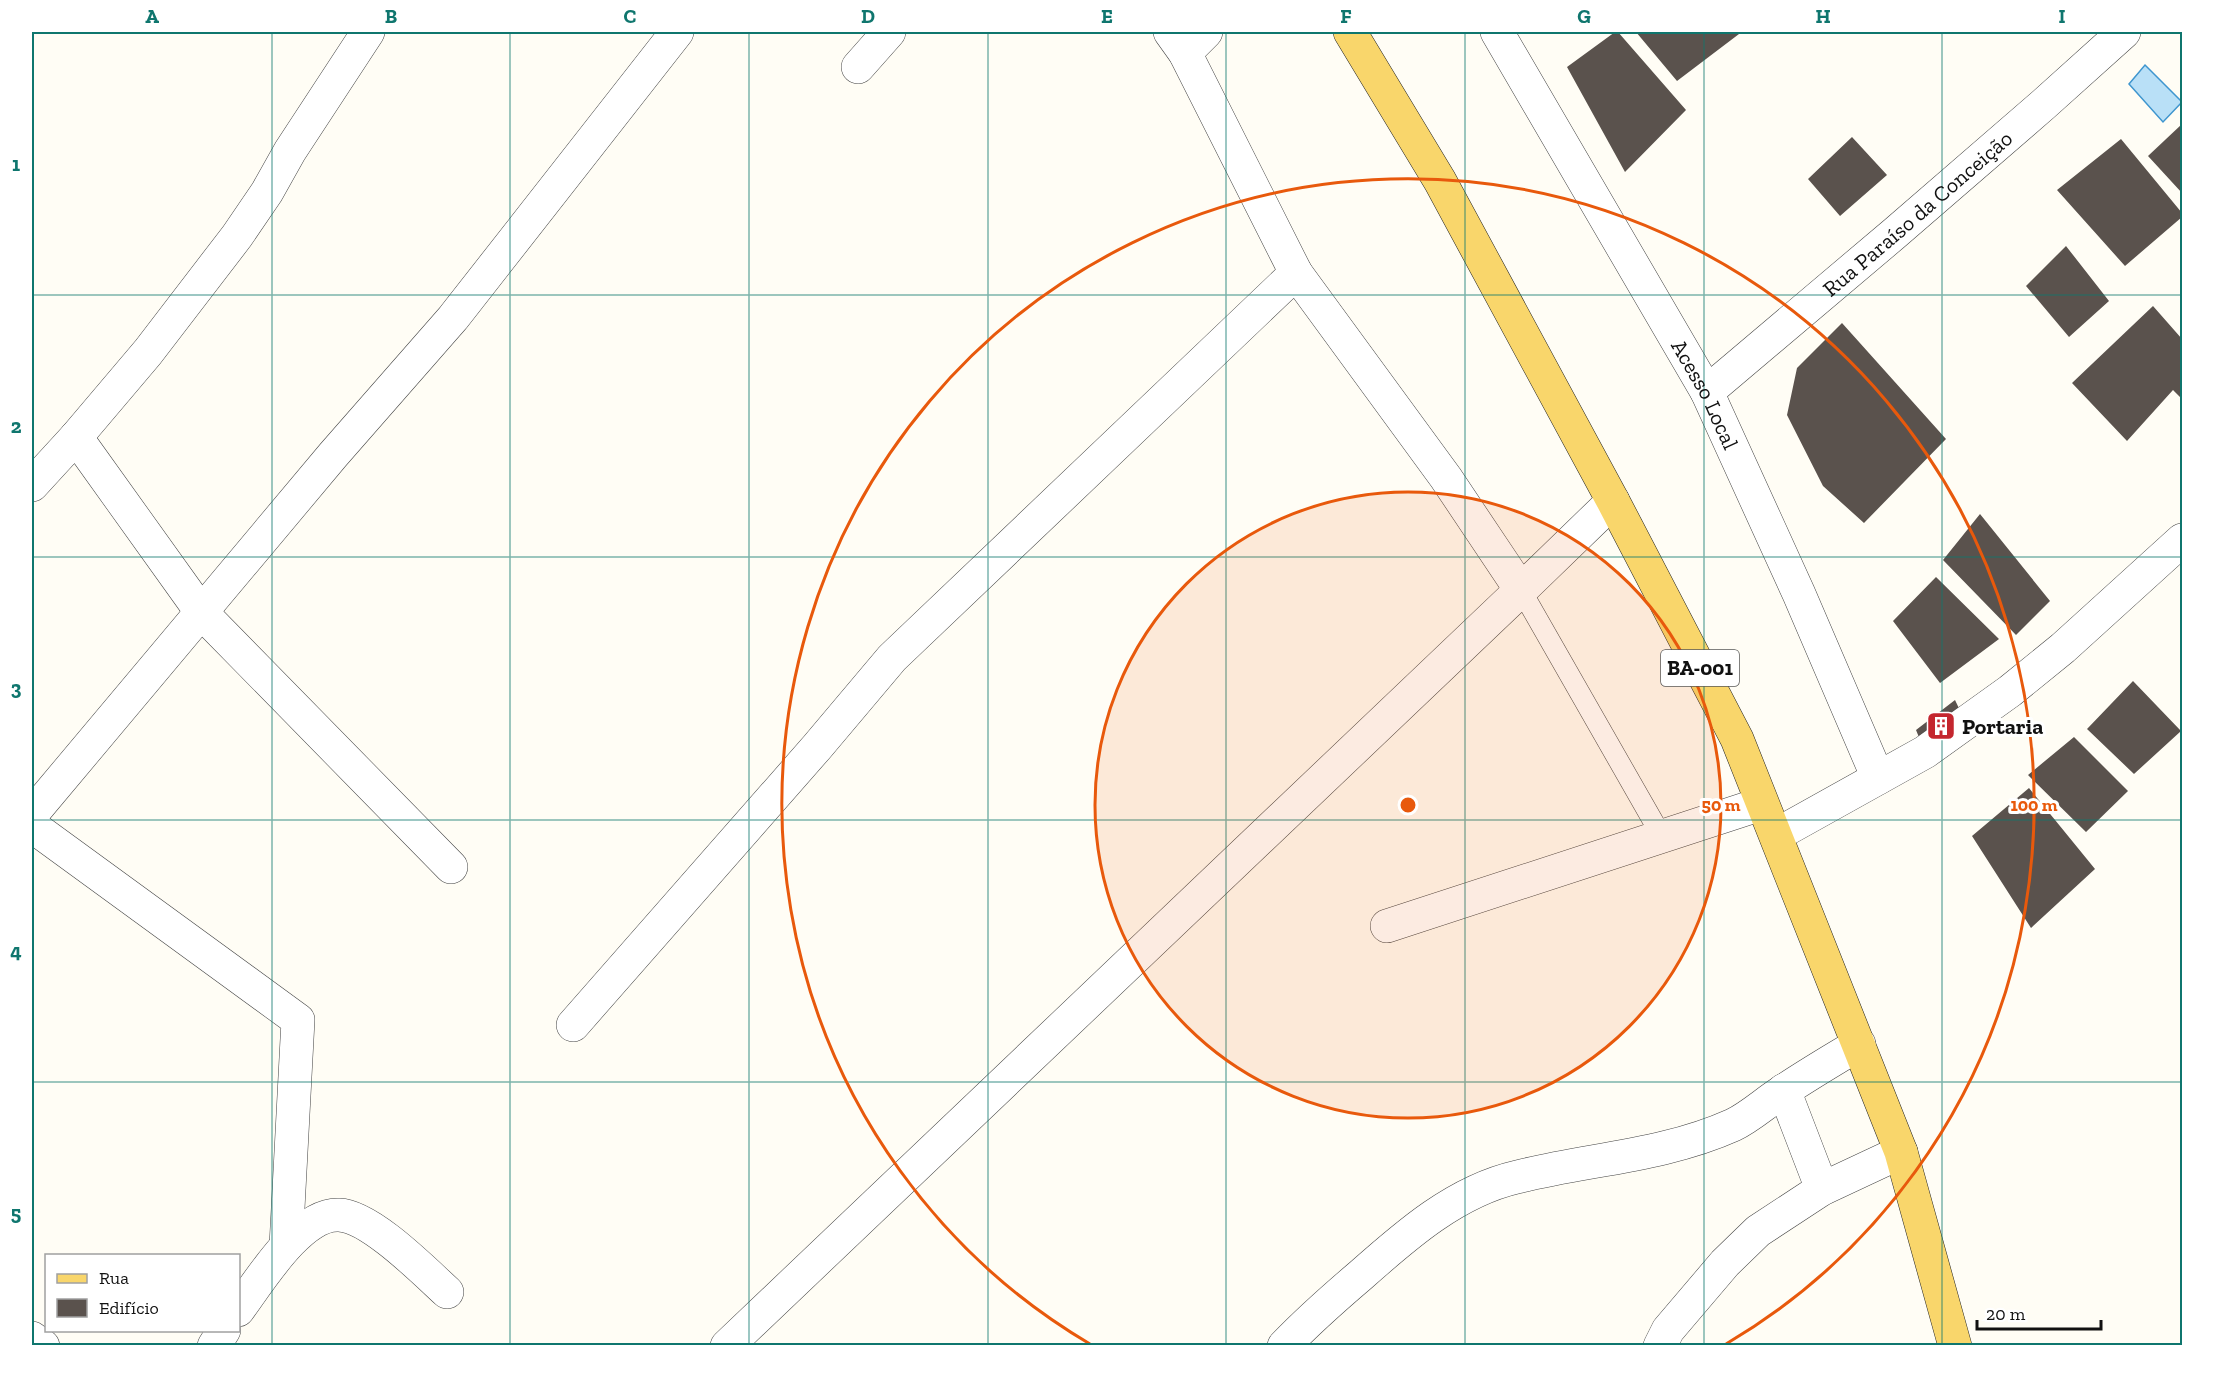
<svg xmlns="http://www.w3.org/2000/svg" width="2214" height="1377" font-family="'Zilla Slab',serif">
	<rect width="100%" height="100%" fill="#fffdf5"/>
	<path fill="#b9e0f7" stroke="#3f96cf" stroke-width="1.5" d="M 2145,65 L 2182,102 L 2163,122 L 2129,84 Z"/>
	<path fill="#5a524d" d="M 1615,32 L 1618,32 L 1686,110 L 1625,172 L 1567,67 Z
		M 1636,32 L 1737,32 L 1739,34 L 1677,81 Z
		M 2182,124 L 2182,193 L 2148,156 Z
		M 1852,137 L 1887,175 L 1840,216 L 1808,179 Z
		M 2121,139 L 2182,213 L 2182,217 L 2125,266 L 2057,190 Z
		M 2066,246 L 2109,301 L 2069,337 L 2026,286 Z
		M 2153,306 L 2182,339 L 2182,399 L 2173,390 L 2127,441 L 2072,383 Z
		M 1842,323 L 1946,439 L 1864,523 L 1823,486 L 1787,415 L 1797,368 Z
		M 1980,514 L 2050,601 L 2016,635 L 1943,560 Z
		M 1936,577 L 1999,639 L 1940,683 L 1893,621 Z
		M 2133,681 L 2181,731 L 2134,774 L 2087,729 Z
		M 1955,700 L 1966,723 L 1925,752 L 1916,730 Z
		M 2074,737 L 2128,791 L 2086,832 L 2028,775 Z
		M 2029,788 L 2095,869 L 2031,928 L 1972,836 Z"/>
	<g fill="none" stroke-linecap="round" stroke-linejoin="round">
		<g stroke="#444" stroke-width="21">
			<path id="service" d="M 1521,590 L 1661,835"/>
		</g>
		<g stroke="#444" stroke-width="34">
			<g id="minor">
				<path d="M 1170,32 L 1185,53 L 1296,273 L 1446,478 L 1521,590"/>
				<path id="s1" d="M 1497,32 L 1707,392 L 1799,594 L 1878,778"/>
				<path d="M 1185,53 L 1206,32"/>
				<path d="M 858,67 L 889,32"/>
				<path id="s2" d="M 1707,392 L 1895,233 L 2044,104 L 2124,32"/>
				<path d="M 76,437 L 148,352 L 237,236 L 267,192 L 290,151 L 368,32"/>
				<path d="M 32,485 L 76,437 L 202,613 L 451,867"/>
				<path d="M 32,814 L 333,455 L 453,318 L 677,32"/>
				<path d="M 32,826 L 298,1020 L 286,1246"/>
				<path d="M 1776,835 L 1925,752 L 2010,691 L 2063,648 L 2182,540"/>
				<path d="M 1387,926 L 1761,804"/>
				<path d="M 573,1025 L 817,747 L 892,658 L 1296,273"/>
				<path d="M 1784,1090 L 1822,1189"/>
				<path d="M 238,1310 C 259,1282 300,1213 339,1215 C 370,1216 424,1271 447,1292"/>
				<path d="M 32,1338 L 43,1346"/>
				<path d="M 214,1346 L 224,1330"/>
				<path d="M 727,1346 L 1521,590 L 1613,501"/>
				<path d="M 1284,1346 C 1308,1321 1334,1298 1361,1275 C 1406,1235 1456,1191 1517,1177 C 1589,1159 1664,1156 1733,1125 C 1750,1117 1766,1102 1782,1092 C 1807,1075 1833,1060 1859,1044"/>
				<path d="M 1660,1346 L 1668,1330 L 1725,1263 L 1758,1231 L 1822,1189 L 1901,1152"/>
			</g>
		</g>
		<g stroke="#222" stroke-width="34">
			<path id="primary" d="M 1350,32 L 1440,181 L 1613,501 L 1737,739 L 1901,1152 L 1955,1346"/>
		</g>
		<use href="#service" stroke="#fff" stroke-width="20"/>
		<use href="#minor" stroke="#fff" stroke-width="33"/>
		<use href="#primary" stroke="#f9d66b" stroke-width="33"/>
	</g>
	<path fill="none" stroke="#0f766e" stroke-width="1.5" stroke-opacity="0.55" d="M 272,32 L 272,1346M 510,32 L 510,1346M 749,32 L 749,1346M 988,32 L 988,1346M 1226,32 L 1226,1346M 1465,32 L 1465,1346M 1704,32 L 1704,1346M 1942,32 L 1942,1346M 32,295 L 2182,295M 32,557 L 2182,557M 32,820 L 2182,820M 32,1082 L 2182,1082"/>
	<circle cx="1408" cy="805" r="313" fill="#e8590c" fill-opacity=".12"/>
	<g fill="none" stroke="#e8590c" stroke-width="3">
		<circle cx="1408" cy="805" r="313"/>
		<path d="M1090 1344A626 626 0 1 1 1726 1344"/>
	</g>
	<defs>
		<g id="building-square" transform="scale(1.5)"><rect x="-9" y="-9" width="18" height="18" rx="4" fill="#c4262e" stroke="#fff"/><path d="M-4-6H4V6H1V3H-1V6H-4ZM-2.5-4.3h1.7v1.8h-1.7ZM.8-4.3h1.7v1.8H.8ZM-2.5-1h1.7V.8h-1.7ZM.8-1h1.7V.8H.8Z" fill="#fff"/></g>
	</defs>
	<g fill-rule="evenodd">
		<use href="#building-square" x="1941" y="726"/>
	</g>
	<g text-anchor="middle" stroke-width="6" stroke-linejoin="round" paint-order="stroke">
		<rect fill="#fff" stroke="#585858" stroke-width="1.5" x="1661" y="650" width="78" height="36" rx="4.5"/>
		<g font-size="21" font-weight="bold" fill="#111">
			<text x="1700" y="675">BA-001</text>
		</g>
		<g font-size="22" fill="#111" stroke="#fff">
			<text dy="8" stroke="none"><textPath href="#s2" startOffset="276">Rua Paraíso da Conceição</textPath></text>
			<text dy="8" stroke="none"><textPath href="#s1" startOffset="418">Acesso Local</textPath></text>
		</g>
		<g font-size="22" font-weight="bold" fill="#111" stroke="#fff" text-anchor="start">
			<text x="1962" y="734">Portaria</text>
		</g>
	</g>
	<circle cx="1408" cy="805" r="9" fill="#e8590c" stroke="#fff" stroke-width="3"/>
	<g font-size="18" text-anchor="middle" font-weight="bold" fill="#e8590c" stroke="#fff" stroke-width="6" stroke-linejoin="round" paint-order="stroke">
		<text x="1721" y="811">50 m</text>
		<text x="2034" y="811">100 m</text>
	</g>
	<rect width="2214" height="1377" fill="none" stroke="#ffffff" stroke-width="66"/>
	<rect x="45" y="1254" width="195" height="78" fill="#ffffff" stroke="#a0a0a0" stroke-width="1.5"/>
	<rect x="57" y="1274" width="30" height="9" fill="#f9d66b" stroke="#a0a0a0" stroke-width="1.5"/>
	<text x="99" y="1284" font-size="18" fill="#111111">Rua</text>
	<rect x="57" y="1299" width="30" height="18" fill="#5a524d" stroke="#a0a0a0" stroke-width="1.5"/>
	<text x="99" y="1314" font-size="18" fill="#111111">Edifício</text>
	<path d="M1977 1320v9h124v-9" fill="none" stroke="#111111" stroke-width="3"/>
	<text x="1986" y="1320" font-size="18" fill="#111111" stroke="#ffffff" stroke-width="4.5" paint-order="stroke">20 m</text>
	<rect x="33" y="33" width="2148" height="1311" fill="none" stroke="#0f766e" stroke-width="2"/>
	<g font-size="20" text-anchor="middle" font-weight="bold" fill="#0f766e">
		<text x="152" y="23">A</text>
		<text x="391" y="23">B</text>
		<text x="630" y="23">C</text>
		<text x="868" y="23">D</text>
		<text x="1107" y="23">E</text>
		<text x="1346" y="23">F</text>
		<text x="1584" y="23">G</text>
		<text x="1823" y="23">H</text>
		<text x="2062" y="23">I</text>
		<text x="16" y="171">1</text>
		<text x="16" y="433">2</text>
		<text x="16" y="695">3</text>
		<text x="16" y="958">4</text>
		<text x="16" y="1220">5</text>
	</g>
</svg>
